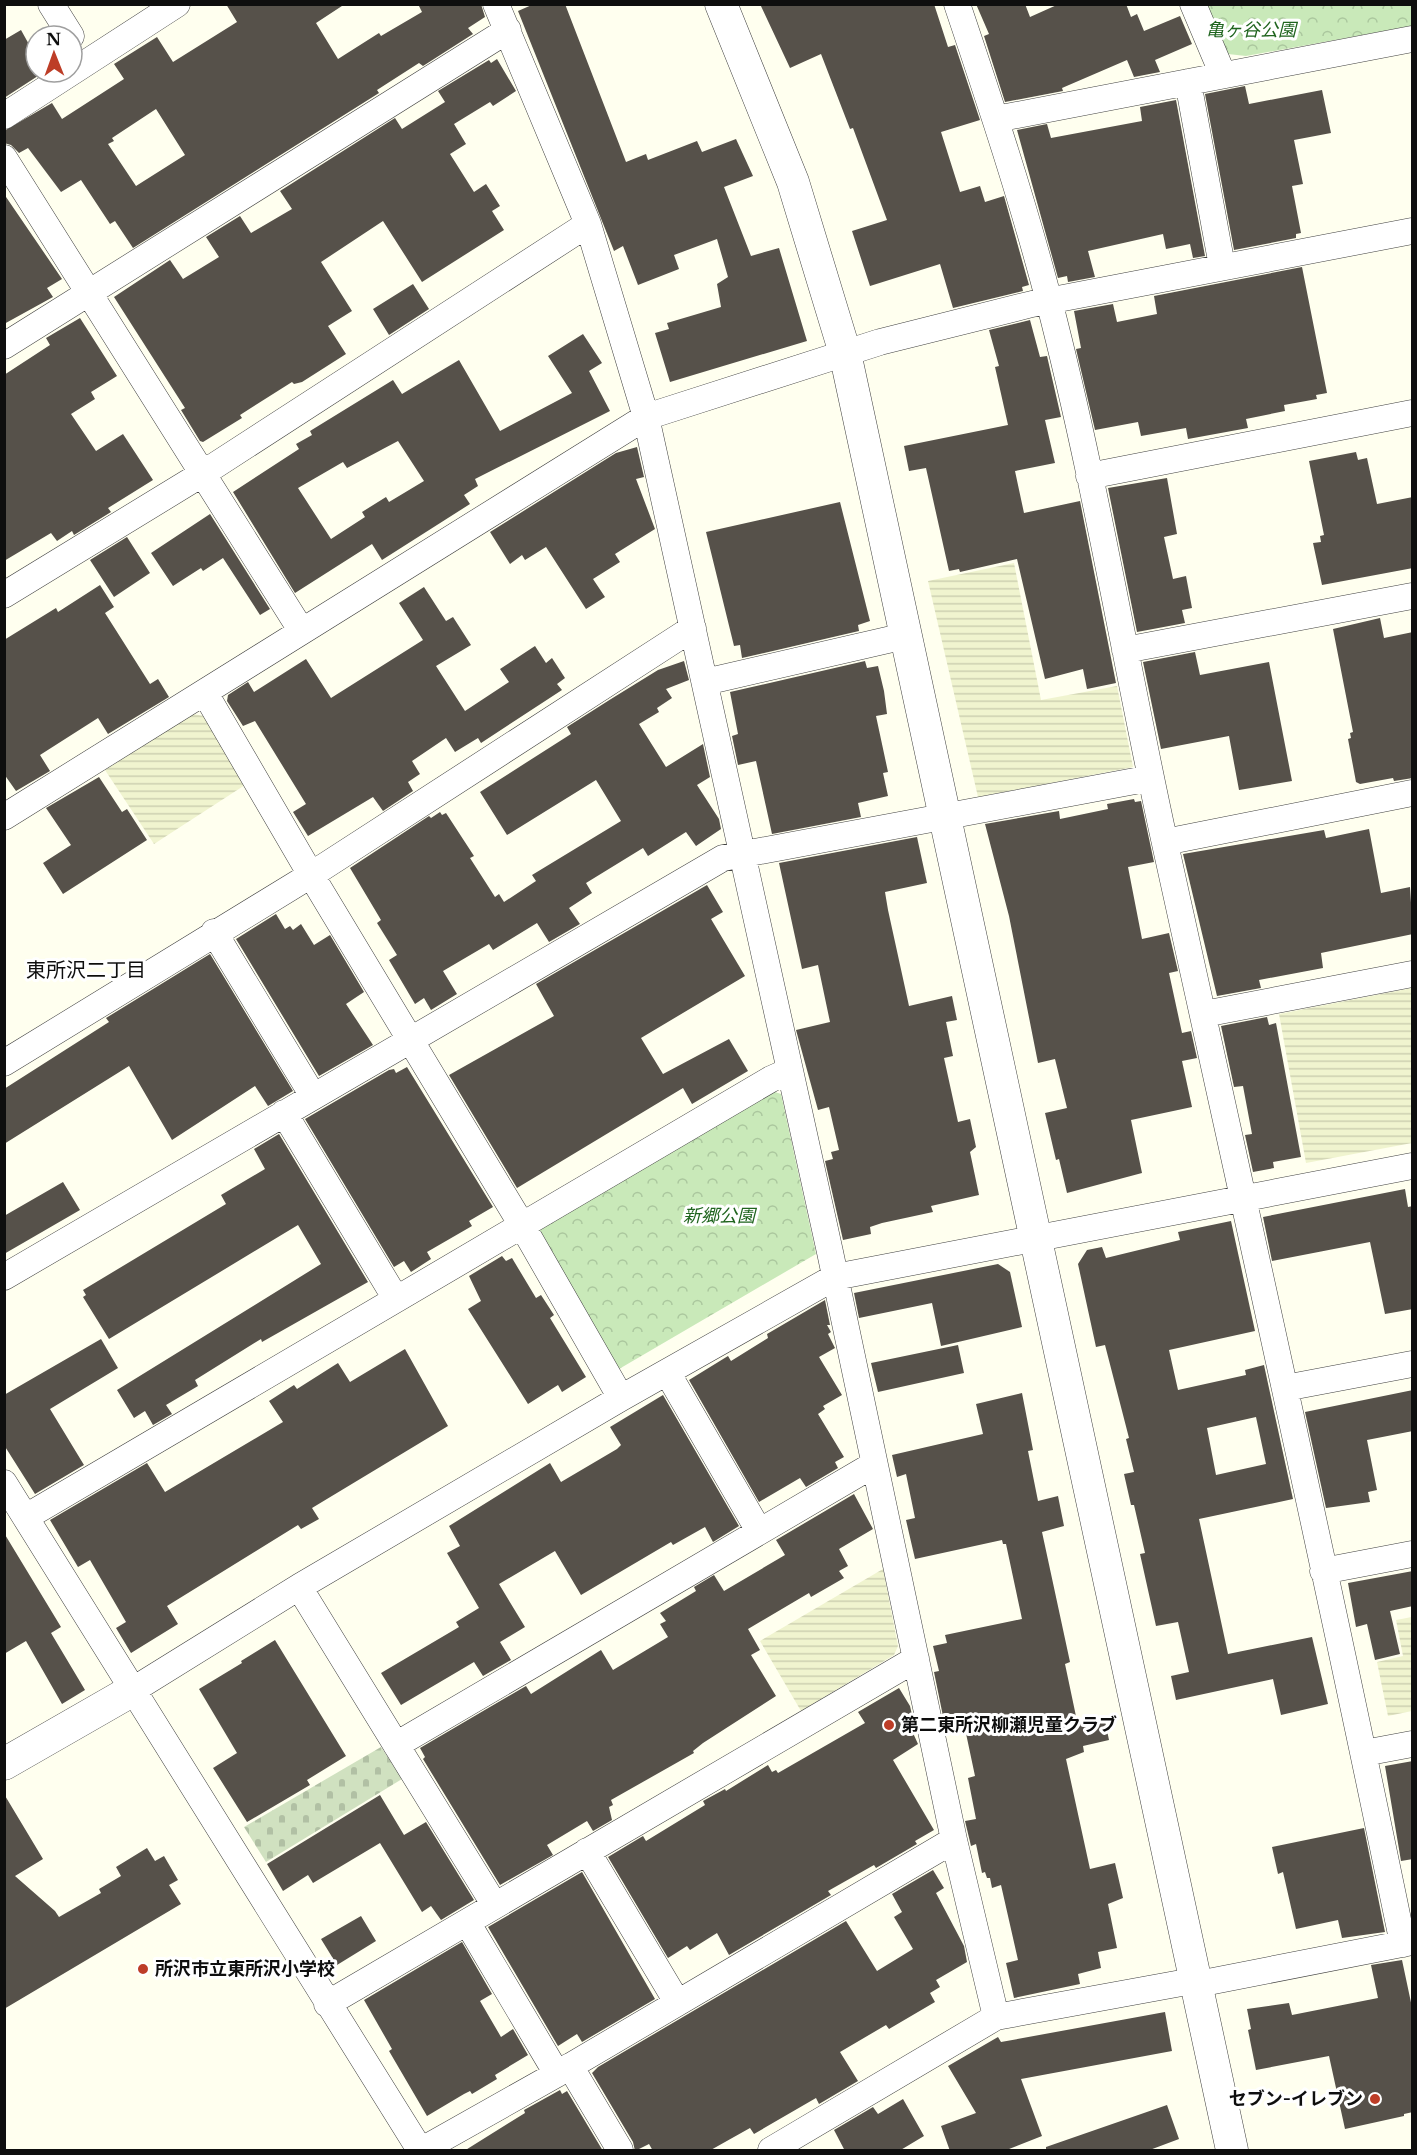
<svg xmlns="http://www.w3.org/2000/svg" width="1417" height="2155" font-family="'Libre Baskerville','Noto Sans JP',serif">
	<defs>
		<pattern id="farmland-rules" width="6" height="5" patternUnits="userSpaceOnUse" patternTransform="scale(1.5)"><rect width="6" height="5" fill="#f0f4cf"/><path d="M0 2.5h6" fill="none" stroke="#cdd0b1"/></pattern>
		<pattern id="cemetery-stones" width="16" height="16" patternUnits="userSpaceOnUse" patternTransform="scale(1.5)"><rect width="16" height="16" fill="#d0e1c0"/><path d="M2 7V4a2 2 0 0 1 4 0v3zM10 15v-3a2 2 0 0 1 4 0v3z" fill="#b1c0a4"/></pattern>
		<pattern id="park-crowns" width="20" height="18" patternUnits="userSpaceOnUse" patternTransform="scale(1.5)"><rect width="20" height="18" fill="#c9e9b9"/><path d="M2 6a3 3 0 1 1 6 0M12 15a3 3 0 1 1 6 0" fill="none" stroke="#abc79e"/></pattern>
	</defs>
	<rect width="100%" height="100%" fill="#ffffef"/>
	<path fill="url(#farmland-rules)" d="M 1014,563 L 1041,700 L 1117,686 L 1133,767 L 978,797 L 928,581 Z
		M 193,714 L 204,716 L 245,785 L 154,844 L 105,770 Z
		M 1412,988 L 1412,1143 L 1306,1163 L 1279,1014 Z
		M 883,1569 L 898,1646 L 894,1655 L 801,1711 L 760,1641 Z
		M 1412,1617 L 1412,1711 L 1388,1716 L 1377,1662 L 1403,1656 L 1396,1620 Z"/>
	<path fill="url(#cemetery-stones)" d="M 381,1747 L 402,1779 L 266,1862 L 244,1827 Z"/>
	<path fill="url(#park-crowns)" d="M 1207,5 L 1412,5 L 1412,26 L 1246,56 L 1228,54 Z
		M 769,1090 L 781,1094 L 816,1254 L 619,1369 L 538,1230 Z"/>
	<path fill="#56514a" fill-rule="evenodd" d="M 226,4 L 345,4 L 316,23 L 338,59 L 379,33 L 381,36 L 422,12 L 418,4 L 481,4 L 485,17 L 468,28 L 473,34 L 423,66 L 419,63 L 377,90 L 379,93 L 133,248 L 115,221 L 110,224 L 81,180 L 61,192 L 28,148 L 19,153 L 11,145 L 4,143 L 4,131 L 52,103 L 62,119 L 124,79 L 114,64 L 157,37 L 173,62 L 237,22 ZM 156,109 L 185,155 L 136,186 L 108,144 L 114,141 L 112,138 Z
		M 534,4 L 565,4 L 626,162 L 646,154 L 648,160 L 697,141 L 702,152 L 736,139 L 753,176 L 724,187 L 751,256 L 779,248 L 807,341 L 670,382 L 655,333 L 669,329 L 667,323 L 721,307 L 717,284 L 728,277 L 717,239 L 674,255 L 679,269 L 638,285 L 623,246 L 614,251 L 518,11 Z
		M 760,4 L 934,4 L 948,47 L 955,45 L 980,120 L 941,132 L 960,192 L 980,186 L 985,202 L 1004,196 L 1029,285 L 1022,287 L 1023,291 L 953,308 L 940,264 L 870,286 L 852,231 L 887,220 L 853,128 L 850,129 L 821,54 L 790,68 Z
		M 976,4 L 1025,4 L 1030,17 L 1059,4 L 1126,4 L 1131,17 L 1137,14 L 1144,31 L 1180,16 L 1192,44 L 1155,60 L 1160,72 L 1134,77 L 1127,60 L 1062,88 L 1063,91 L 1005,102 L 984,36 L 989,34 Z
		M 21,30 L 36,57 L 36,72 L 44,72 L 4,98 L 4,40 Z
		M 497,59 L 516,91 L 493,106 L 490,102 L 454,124 L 466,144 L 450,154 L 474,192 L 486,184 L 500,206 L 492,211 L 504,230 L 422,282 L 383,221 L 321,262 L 352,311 L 328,326 L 346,354 L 302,382 L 294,384 L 292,382 L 240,415 L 242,418 L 203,442 L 200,441 L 181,410 L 185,408 L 114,297 L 170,260 L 183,279 L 219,257 L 206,237 L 240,216 L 251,233 L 292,209 L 280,191 L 395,118 L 402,129 L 445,102 L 438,91 L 489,60 L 491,63 Z
		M 1245,86 L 1249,104 L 1322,90 L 1331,133 L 1294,140 L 1303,184 L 1292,186 L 1301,233 L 1296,234 L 1296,238 L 1234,250 L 1205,94 Z
		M 1176,100 L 1205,256 L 1193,258 L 1190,244 L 1166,249 L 1163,234 L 1088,251 L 1095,277 L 1068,282 L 1067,276 L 1058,278 L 1017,130 L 1047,124 L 1051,138 L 1142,121 L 1140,107 Z
		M 4,194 L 62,279 L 47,288 L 53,297 L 4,324 Z
		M 1302,267 L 1327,393 L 1316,395 L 1317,399 L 1284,405 L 1285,411 L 1246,419 L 1248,428 L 1188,439 L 1186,428 L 1141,436 L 1138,422 L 1095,430 L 1076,349 L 1081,348 L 1074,311 L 1113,304 L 1117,322 L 1157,314 L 1154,296 Z
		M 413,284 L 429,309 L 389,335 L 373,309 Z
		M 80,318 L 117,376 L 91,392 L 95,399 L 71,414 L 96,451 L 123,434 L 153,480 L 108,508 L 111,512 L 74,535 L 72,531 L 57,541 L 51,533 L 4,561 L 4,375 L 50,345 L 46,338 Z
		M 1030,320 L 1040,357 L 1047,356 L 1061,417 L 1045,420 L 1055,463 L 1015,471 L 1024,513 L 1080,501 L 1116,683 L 1087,689 L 1083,669 L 1045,679 L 1017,559 L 960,572 L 959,569 L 949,571 L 926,468 L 909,471 L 904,446 L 1008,425 L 995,367 L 999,366 L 989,330 Z
		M 583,334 L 602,363 L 589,371 L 610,411 L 475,479 L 478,486 L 464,495 L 470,504 L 382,560 L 372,544 L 295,593 L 233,492 L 299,449 L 296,444 L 312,435 L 310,431 L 393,380 L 402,394 L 459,360 L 500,431 L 572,393 L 548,356 ZM 398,441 L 424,481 L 389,502 L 386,497 L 362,512 L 365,517 L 331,539 L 298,488 L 343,462 L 347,468 Z
		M 637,447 L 644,477 L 636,479 L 655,529 L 615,554 L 620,562 L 593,579 L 605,597 L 586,609 L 546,547 L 525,560 L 522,555 L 510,564 L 490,532 L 616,453 Z
		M 1356,452 L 1358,460 L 1367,458 L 1377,504 L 1413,497 L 1413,568 L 1322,585 L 1313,543 L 1321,542 L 1320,536 L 1324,535 L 1309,461 Z
		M 1167,478 L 1177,534 L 1164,537 L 1173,579 L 1186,576 L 1192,608 L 1182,610 L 1185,623 L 1137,632 L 1108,488 Z
		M 840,502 L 870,621 L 858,625 L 859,631 L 742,658 L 740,645 L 734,646 L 706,532 Z
		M 210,514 L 270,609 L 260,615 L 223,558 L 203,571 L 201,568 L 173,586 L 151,553 Z
		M 127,537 L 150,573 L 114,597 L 90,560 Z
		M 100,585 L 114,607 L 105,613 L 150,684 L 158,679 L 169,697 L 108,734 L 98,718 L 40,755 L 50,771 L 16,791 L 4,774 L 4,640 L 56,608 L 58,612 Z
		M 424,587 L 446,621 L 453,617 L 471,645 L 436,666 L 465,711 L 509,682 L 500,669 L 535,646 L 546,663 L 552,658 L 565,678 L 557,684 L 562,690 L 481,743 L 478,738 L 455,752 L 446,738 L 412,761 L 420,774 L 408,782 L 413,791 L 383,811 L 373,797 L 308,836 L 293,812 L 306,804 L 255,721 L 243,726 L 227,701 L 228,695 L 248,682 L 254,692 L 306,659 L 331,698 L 423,640 L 399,603 Z
		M 1380,618 L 1384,638 L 1413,632 L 1413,778 L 1394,781 L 1393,778 L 1360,784 L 1356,782 L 1348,739 L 1351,738 L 1350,733 L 1353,732 L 1333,629 Z
		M 1195,652 L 1200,675 L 1269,662 L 1292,781 L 1239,790 L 1229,736 L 1161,749 L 1143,662 Z
		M 684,661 L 689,680 L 666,689 L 672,698 L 657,708 L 659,712 L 639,724 L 666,767 L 703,744 L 710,777 L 697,785 L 719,819 L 721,829 L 696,846 L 686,832 L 648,856 L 643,848 L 586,883 L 592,893 L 569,908 L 580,924 L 549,942 L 537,923 L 493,950 L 489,944 L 443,971 L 457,994 L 431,1010 L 424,998 L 415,1004 L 389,960 L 397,955 L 377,923 L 381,920 L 350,868 L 429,816 L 431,818 L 440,812 L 442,815 L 446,813 L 474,856 L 470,858 L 495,897 L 499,894 L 504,902 L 536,881 L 532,875 L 621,821 L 596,780 L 507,835 L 480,792 L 571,734 L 567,727 L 611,699 L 658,670 Z
		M 865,661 L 867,668 L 878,666 L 884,691 L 887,714 L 876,716 L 888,772 L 883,773 L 888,796 L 858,803 L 861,817 L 772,834 L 756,761 L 738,765 L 732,736 L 738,734 L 730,692 Z
		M 99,777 L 122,812 L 127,809 L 147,840 L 63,894 L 43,863 L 71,845 L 46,808 Z
		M 1134,799 L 1135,802 L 1141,801 L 1154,862 L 1128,867 L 1142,939 L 1169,933 L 1178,971 L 1169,973 L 1182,1033 L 1191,1031 L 1197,1058 L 1182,1061 L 1192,1107 L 1131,1120 L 1142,1173 L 1067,1193 L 1059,1159 L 1056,1160 L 1045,1113 L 1067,1108 L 1055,1059 L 1038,1063 L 1009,916 L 985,824 L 1059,811 L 1060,819 L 1108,809 L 1107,804 Z
		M 1369,829 L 1381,893 L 1410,887 L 1413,934 L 1321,953 L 1323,968 L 1259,980 L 1261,988 L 1217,996 L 1183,854 L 1324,830 L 1326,838 Z
		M 917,837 L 927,883 L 885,892 L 888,910 L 909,1006 L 952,996 L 957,1020 L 946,1022 L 953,1056 L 944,1058 L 958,1122 L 970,1119 L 976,1147 L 970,1152 L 979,1195 L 931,1206 L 933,1212 L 882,1223 L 870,1227 L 871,1234 L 843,1240 L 825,1161 L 833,1159 L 831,1152 L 839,1150 L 829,1107 L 818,1110 L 796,1030 L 830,1022 L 818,965 L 802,969 L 779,863 Z
		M 707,885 L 723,912 L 711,919 L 745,976 L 641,1038 L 663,1074 L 729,1039 L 748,1071 L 692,1104 L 683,1088 L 517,1188 L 449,1075 L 554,1016 L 536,984 Z
		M 276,914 L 285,929 L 290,926 L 293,930 L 301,924 L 314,945 L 330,935 L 364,992 L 346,1004 L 373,1045 L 319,1076 L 236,939 Z
		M 210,954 L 293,1091 L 268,1106 L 255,1086 L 172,1140 L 129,1066 L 4,1144 L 4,1089 L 109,1022 L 106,1018 Z
		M 1267,1017 L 1269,1025 L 1276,1023 L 1301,1157 L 1273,1162 L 1274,1168 L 1253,1172 L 1245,1135 L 1252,1134 L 1243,1086 L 1234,1087 L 1221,1026 Z
		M 407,1067 L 493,1207 L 469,1221 L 472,1226 L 427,1252 L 431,1259 L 411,1272 L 404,1261 L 394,1267 L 305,1119 L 389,1070 L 394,1069 L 396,1073 Z
		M 279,1134 L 368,1282 L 262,1342 L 261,1339 L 195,1380 L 198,1386 L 166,1405 L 172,1414 L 153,1425 L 145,1411 L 134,1418 L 117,1390 L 321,1264 L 298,1225 L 109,1339 L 83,1297 L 86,1295 L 83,1290 L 226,1204 L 221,1195 L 265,1169 L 254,1149 Z
		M 63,1182 L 80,1210 L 4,1254 L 4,1216 Z
		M 1405,1189 L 1408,1207 L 1413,1206 L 1413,1309 L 1385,1314 L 1370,1242 L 1272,1261 L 1263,1217 Z
		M 1231,1221 L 1255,1331 L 1169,1350 L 1178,1390 L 1246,1375 L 1245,1370 L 1264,1365 L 1293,1499 L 1199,1519 L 1228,1654 L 1312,1637 L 1328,1704 L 1281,1715 L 1273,1679 L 1176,1700 L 1171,1676 L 1189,1672 L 1178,1622 L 1156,1626 L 1140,1554 L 1145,1553 L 1134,1505 L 1131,1505 L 1124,1474 L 1134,1472 L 1126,1439 L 1129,1438 L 1105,1345 L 1096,1347 L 1078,1264 L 1087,1250 L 1102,1247 L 1106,1258 L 1180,1240 L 1178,1232 ZM 1256,1417 L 1266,1464 L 1216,1475 L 1207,1428 Z
		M 502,1256 L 506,1261 L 512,1258 L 536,1298 L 541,1295 L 554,1315 L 550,1318 L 586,1377 L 562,1392 L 558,1385 L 528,1404 L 468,1309 L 481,1301 L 469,1276 Z
		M 998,1264 L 1010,1272 L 1022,1327 L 941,1346 L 932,1303 L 859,1318 L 854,1293 Z
		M 825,1300 L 830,1325 L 827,1325 L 831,1332 L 828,1334 L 835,1348 L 819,1357 L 842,1395 L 823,1406 L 825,1409 L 818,1414 L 844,1457 L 835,1462 L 838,1468 L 806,1487 L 800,1478 L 759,1502 L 689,1380 L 728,1356 L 731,1361 L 768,1338 L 767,1334 Z
		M 101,1339 L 118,1368 L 50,1409 L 84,1465 L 35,1494 L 4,1445 L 4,1395 Z
		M 958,1345 L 964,1373 L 878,1392 L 871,1363 Z
		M 405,1349 L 448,1426 L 312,1508 L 319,1519 L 301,1529 L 298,1525 L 167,1606 L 178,1624 L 131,1653 L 116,1628 L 126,1622 L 90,1560 L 78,1567 L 50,1520 L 147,1463 L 165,1492 L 283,1422 L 269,1401 L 294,1385 L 297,1389 L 338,1363 L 350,1382 Z
		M 1413,1390 L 1413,1431 L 1367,1440 L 1377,1490 L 1368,1492 L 1370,1502 L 1326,1508 L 1305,1412 Z
		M 1022,1393 L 1033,1450 L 1028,1451 L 1038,1501 L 1058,1496 L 1064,1526 L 1042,1532 L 1070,1662 L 1065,1664 L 1077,1721 L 1104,1716 L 1109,1740 L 1083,1746 L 1084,1752 L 1066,1759 L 1090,1869 L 1115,1863 L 1123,1898 L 1108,1904 L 1117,1948 L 1098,1952 L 1101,1968 L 1078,1974 L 1080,1984 L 1014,1998 L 1006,1963 L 1018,1960 L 1001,1885 L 992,1888 L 990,1878 L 987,1878 L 985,1872 L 982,1873 L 976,1844 L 971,1846 L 965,1821 L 976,1819 L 968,1778 L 975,1776 L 964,1724 L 945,1726 L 934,1672 L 939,1671 L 933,1646 L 947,1643 L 945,1635 L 1022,1619 L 1006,1544 L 1003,1544 L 1002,1540 L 915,1559 L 906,1520 L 915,1518 L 906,1474 L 897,1477 L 892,1455 L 983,1434 L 976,1404 Z
		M 663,1395 L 739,1526 L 713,1542 L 705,1527 L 673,1545 L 671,1542 L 581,1595 L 555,1551 L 499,1584 L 525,1627 L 500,1642 L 511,1660 L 483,1676 L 474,1662 L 401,1705 L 381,1673 L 459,1627 L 456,1622 L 479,1608 L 447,1553 L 460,1546 L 449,1526 L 550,1463 L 561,1482 L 617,1449 L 621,1445 L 610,1427 Z
		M 854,1494 L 873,1529 L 839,1549 L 848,1566 L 839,1571 L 844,1578 L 811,1597 L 809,1593 L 748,1629 L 760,1650 L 751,1655 L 776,1696 L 703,1743 L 693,1751 L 694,1753 L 611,1800 L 613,1805 L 609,1807 L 612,1820 L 593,1831 L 587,1821 L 547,1845 L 553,1855 L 500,1885 L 423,1759 L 425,1757 L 420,1748 L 526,1686 L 531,1694 L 601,1650 L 613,1670 L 668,1637 L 660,1624 L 666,1621 L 660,1613 L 696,1591 L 694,1587 L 714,1575 L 724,1591 L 785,1555 L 776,1540 Z
		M 4,1533 L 61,1627 L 51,1633 L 85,1690 L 62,1704 L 26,1641 L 4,1654 Z
		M 1413,1571 L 1413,1606 L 1390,1611 L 1400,1654 L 1375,1660 L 1367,1624 L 1356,1627 L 1348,1583 Z
		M 275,1640 L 346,1756 L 307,1780 L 310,1785 L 247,1822 L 213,1768 L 237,1753 L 199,1689 L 242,1663 L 241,1661 Z
		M 899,1688 L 910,1706 L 916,1732 L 913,1733 L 918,1744 L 893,1760 L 934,1830 L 915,1841 L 917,1844 L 876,1868 L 874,1865 L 828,1891 L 831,1895 L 729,1955 L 717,1933 L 690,1950 L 687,1946 L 668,1958 L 608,1857 L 643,1836 L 646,1841 L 705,1805 L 703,1801 L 725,1789 L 726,1791 L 768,1765 L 772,1772 L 776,1770 L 778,1773 L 865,1723 L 858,1712 Z
		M 1413,1761 L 1413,1859 L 1401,1861 L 1385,1766 Z
		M 4,1794 L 43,1859 L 15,1876 L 55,1911 L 59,1917 L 101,1893 L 99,1889 L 121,1876 L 116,1867 L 147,1848 L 155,1861 L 164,1856 L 178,1880 L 169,1885 L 181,1904 L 4,2009 Z
		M 380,1795 L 404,1835 L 426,1822 L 474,1900 L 441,1920 L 431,1906 L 422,1912 L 380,1843 L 313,1883 L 308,1875 L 283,1891 L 267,1864 Z
		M 1364,1828 L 1385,1932 L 1342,1938 L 1338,1920 L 1296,1929 L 1283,1872 L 1278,1874 L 1272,1847 Z
		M 933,1870 L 944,1888 L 936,1893 L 964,1946 L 967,1962 L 936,1980 L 940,1987 L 930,1993 L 935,2002 L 889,2029 L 886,2025 L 840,2052 L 858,2081 L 819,2104 L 816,2098 L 754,2134 L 750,2128 L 709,2151 L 653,2151 L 649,2144 L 635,2151 L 633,2142 L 592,2073 L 598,2067 L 846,1921 L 877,1971 L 913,1949 L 894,1917 L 902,1912 L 892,1894 Z
		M 582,1872 L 655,1999 L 582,2042 L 577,2034 L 558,2046 L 488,1927 Z
		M 361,1916 L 376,1941 L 337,1965 L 321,1939 Z
		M 462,1942 L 492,1994 L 480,2001 L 501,2037 L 513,2029 L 528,2055 L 495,2075 L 497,2079 L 472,2094 L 470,2091 L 464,2094 L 427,2116 L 389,2051 L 392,2049 L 364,2000 Z
		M 1402,1960 L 1413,2012 L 1413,2112 L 1404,2114 L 1404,2116 L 1345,2129 L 1329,2056 L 1256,2070 L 1248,2030 L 1251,2029 L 1247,2009 L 1289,2003 L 1292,2015 L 1378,1998 L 1371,1965 Z
		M 1165,2012 L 1172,2051 L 1021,2079 L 1042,2136 L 1004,2151 L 950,2151 L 941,2126 L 976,2113 L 948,2066 L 998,2037 L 1001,2042 Z
		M 560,2090 L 562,2094 L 567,2091 L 603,2151 L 464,2151 L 525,2113 L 524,2110 Z
		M 903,2099 L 924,2136 L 899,2151 L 845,2151 L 834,2130 L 873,2107 L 878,2114 Z
		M 1167,2105 L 1179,2139 L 1147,2151 L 1046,2151 L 1046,2147 Z"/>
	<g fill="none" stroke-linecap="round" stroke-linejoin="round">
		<g stroke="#414141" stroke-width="27">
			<path id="minor" d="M 51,4 L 71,36
				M 496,4 L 588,224 L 646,417 L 830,1252 L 954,1840 L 996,2017
				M 957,4 C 990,102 1023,201 1049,301 C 1095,478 1125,660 1164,839 C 1245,1207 1327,1575 1403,1944
				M 1193,4 L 1223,75
				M 72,72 L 177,4
				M 1188,82 L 1222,266
				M 4,116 L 72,72
				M 996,119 L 1412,39
				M 4,158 L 301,630
				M 4,346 L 508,30
				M 1089,476 L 1412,413
				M 4,595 L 202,474 L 588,224
				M 1125,650 L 1412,596
				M 705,682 L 905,636
				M 205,693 L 311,875 L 523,1227 L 621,1398
				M 4,817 L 646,417 L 880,342 L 1032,304 L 1412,231
				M 1165,842 L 1412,793
				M 214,932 L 313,1096
				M 1204,1014 L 1412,974
				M 4,1063 L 311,875 L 693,628
				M 284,1113 L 396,1299
				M 4,1277 L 723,858 L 1151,778
				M 667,1372 L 759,1531
				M 1285,1388 L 1412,1364
				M 4,1483 L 420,2150
				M 26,1517 L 771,1079 L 789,1071
				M 1323,1571 L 1412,1554
				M 299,1587 L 494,1904
				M 133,1690 L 299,1587 L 621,1398 L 835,1277 L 1412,1166
				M 396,1745 L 873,1465
				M 1364,1753 L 1412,1744
				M 587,1851 L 677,2002
				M 467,1922 L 557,2074
				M 1198,1984 L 1412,1942
				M 327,2004 L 916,1659
				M 570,2066 L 620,2150
				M 422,2150 L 557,2074 L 954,1840
				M 771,2150 L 996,2017 L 1198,1980"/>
		</g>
		<g stroke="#414141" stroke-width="33">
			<path id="tertiary" d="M 721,4 L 793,182 L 845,353 L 1232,2150
				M 4,1764 L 133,1690"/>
		</g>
		<use href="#minor" stroke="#fff" stroke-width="26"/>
		<use href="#tertiary" stroke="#fff" stroke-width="32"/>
	</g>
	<g fill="#bd3d27" stroke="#fff" stroke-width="2">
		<circle cx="889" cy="1725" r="6"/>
		<circle cx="143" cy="1969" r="6"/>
		<circle cx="1375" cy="2099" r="6"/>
	</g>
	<g text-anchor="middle" stroke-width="6" stroke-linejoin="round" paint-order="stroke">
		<g font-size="18" font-style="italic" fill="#20651f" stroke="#fff">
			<text x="1251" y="36">亀ヶ谷公園</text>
			<text x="719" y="1222">新郷公園</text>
		</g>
		<g font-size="18" font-weight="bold" fill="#0e0e0e" stroke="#fff" text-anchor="start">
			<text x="901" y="1731">第二東所沢柳瀬児童クラブ</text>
			<text x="155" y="1975">所沢市立東所沢小学校</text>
			<text x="1363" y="2105" text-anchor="end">セブン-イレブン</text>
		</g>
		<g font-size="20" fill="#0e0e0e" stroke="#fff">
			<text x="86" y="977">東所沢二丁目</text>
		</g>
	</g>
	<rect width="1417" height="2155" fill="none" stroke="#0e0e0e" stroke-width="12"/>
	<g transform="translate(54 54) rotate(359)"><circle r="28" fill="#ffffff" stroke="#9f9f9f" stroke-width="1.5"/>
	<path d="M0-4.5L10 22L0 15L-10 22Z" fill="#bd3d27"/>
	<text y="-9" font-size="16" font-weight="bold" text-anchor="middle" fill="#0e0e0e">N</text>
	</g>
</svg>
